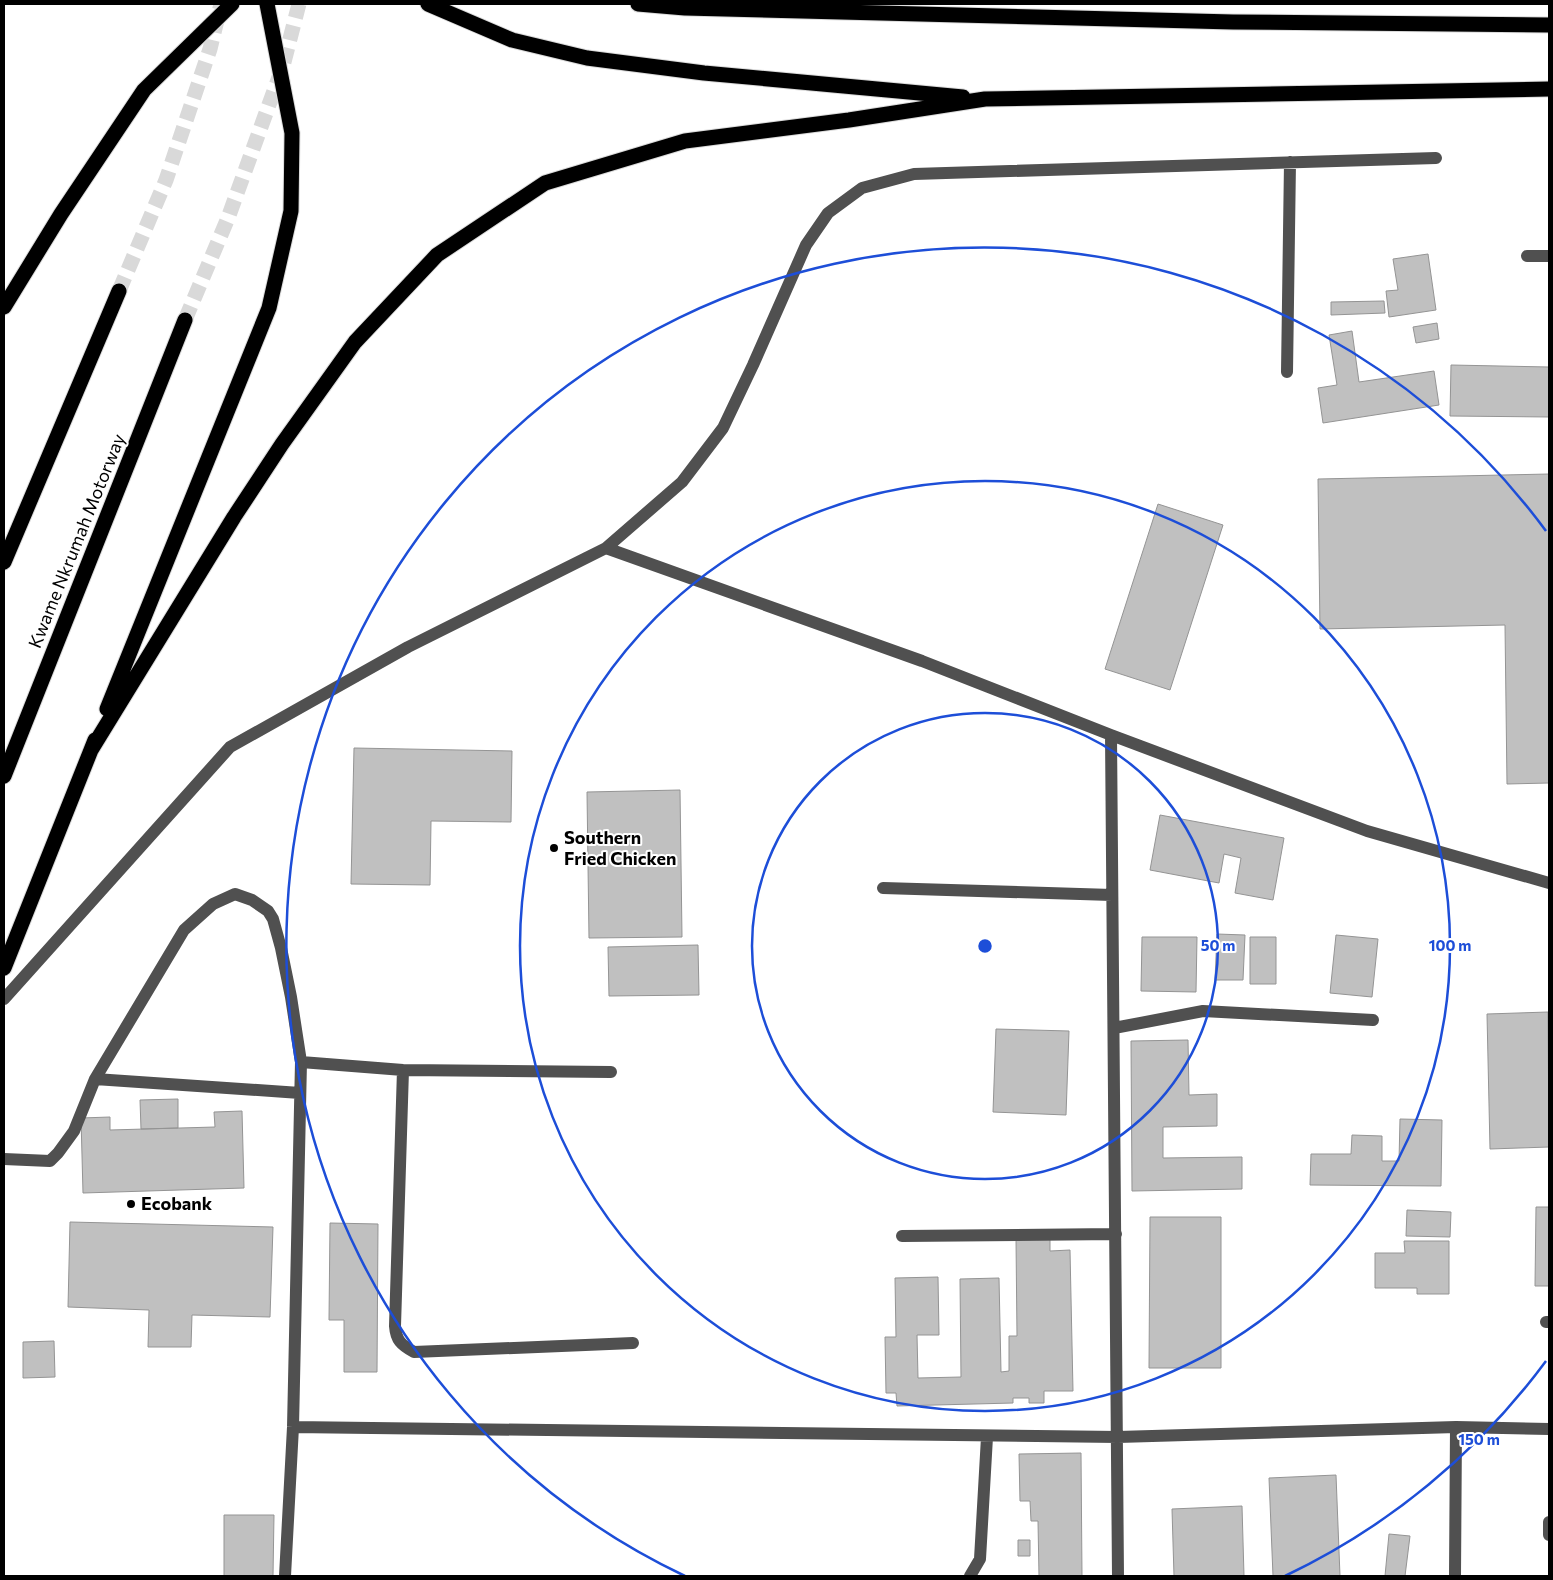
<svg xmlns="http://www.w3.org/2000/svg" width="1553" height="1580" font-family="Commissioner,sans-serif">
	<rect width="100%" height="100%" fill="#fff"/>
	<path fill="#c0c0c0" stroke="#949494" d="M 1428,254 L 1436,310 L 1389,317 L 1386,291 L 1398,290 L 1393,259 Z
		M 1384,301 L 1385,313 L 1331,315 L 1331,302 Z
		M 1437,323 L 1439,339 L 1416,343 L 1413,327 Z
		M 1352,331 L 1359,382 L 1434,371 L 1439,405 L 1323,423 L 1318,388 L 1337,385 L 1329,335 Z
		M 1451,365 L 1549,367 L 1549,417 L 1450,416 Z
		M 1549,474 L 1549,783 L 1507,784 L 1505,625 L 1320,629 L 1318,479 Z
		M 1158,504 L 1223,525 L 1170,690 L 1105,669 Z
		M 354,748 L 512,751 L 511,822 L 431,821 L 430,885 L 351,884 Z
		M 680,790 L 682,937 L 589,938 L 587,792 Z
		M 1160,815 L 1284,838 L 1273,900 L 1235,893 L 1241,858 L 1224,854 L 1219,883 L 1150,870 Z
		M 1217,934 L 1245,935 L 1243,980 L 1215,980 Z
		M 1336,935 L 1378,939 L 1372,997 L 1330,993 Z
		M 1142,937 L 1197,937 L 1196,992 L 1141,991 Z
		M 1250,937 L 1276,937 L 1276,984 L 1250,984 Z
		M 698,945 L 699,995 L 609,996 L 608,947 Z
		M 1548,1012 L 1549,1147 L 1490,1149 L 1487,1014 Z
		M 996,1029 L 1069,1031 L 1066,1115 L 993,1112 Z
		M 1188,1040 L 1189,1095 L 1217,1094 L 1217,1126 L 1163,1127 L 1163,1158 L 1242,1157 L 1242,1189 L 1132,1191 L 1131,1041 Z
		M 178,1099 L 178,1128 L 141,1129 L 140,1100 Z
		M 242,1111 L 244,1188 L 83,1193 L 81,1118 L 110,1117 L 110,1130 L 215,1127 L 214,1112 Z
		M 1400,1119 L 1442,1120 L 1441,1186 L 1310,1185 L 1311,1154 L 1351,1154 L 1352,1135 L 1382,1136 L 1382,1161 L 1399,1161 Z
		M 1536,1207 L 1549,1207 L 1549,1286 L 1535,1286 Z
		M 1407,1210 L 1451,1212 L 1450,1237 L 1406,1236 Z
		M 1150,1217 L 1221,1217 L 1221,1368 L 1149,1368 Z
		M 70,1222 L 273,1227 L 270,1317 L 192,1315 L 191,1347 L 148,1347 L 149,1310 L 68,1307 Z
		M 330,1223 L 378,1224 L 377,1372 L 344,1372 L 344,1320 L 329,1320 Z
		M 1050,1238 L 1050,1251 L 1070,1250 L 1073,1391 L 1044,1391 L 1044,1403 L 1029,1403 L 1029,1398 L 1013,1398 L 1013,1403 L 897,1406 L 896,1393 L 886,1393 L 885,1337 L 896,1337 L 895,1278 L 938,1277 L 939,1335 L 917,1335 L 918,1378 L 961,1377 L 960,1279 L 999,1278 L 1001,1372 L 1009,1371 L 1009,1336 L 1017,1336 L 1016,1239 Z
		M 1404,1241 L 1449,1241 L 1449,1294 L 1417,1294 L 1417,1288 L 1375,1288 L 1375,1253 L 1405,1253 Z
		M 54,1341 L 55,1377 L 23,1378 L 23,1342 Z
		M 1081,1453 L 1082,1576 L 1039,1576 L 1038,1521 L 1031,1521 L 1030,1501 L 1020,1501 L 1019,1454 Z
		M 1336,1475 L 1340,1576 L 1273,1576 L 1269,1478 Z
		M 1242,1506 L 1244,1576 L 1174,1576 L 1172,1509 Z
		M 224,1515 L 274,1515 L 273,1576 L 224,1576 Z
		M 1389,1534 L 1410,1536 L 1405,1576 L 1385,1576 Z
		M 1018,1540 L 1030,1540 L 1030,1556 L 1018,1556 Z"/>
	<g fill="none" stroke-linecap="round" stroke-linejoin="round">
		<path stroke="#d9d9d9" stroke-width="15" stroke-dasharray="15 8" stroke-linecap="butt" d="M 119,291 L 166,180 L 210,49 L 221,4
			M 185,320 L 228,218 L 283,66 L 299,4"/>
		<g stroke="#dbdbdb" stroke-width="17">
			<path id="highway" d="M 428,4 L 512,40 L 587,58 L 704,73 L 963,97
				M 638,4 L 685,8 L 1233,22 L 1549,25
				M 4,307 L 61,214 L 144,90 L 232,4
				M 4,562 L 119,291
				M 107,709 L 269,308 L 291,211 L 292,133 L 267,4
				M 91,750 L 234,517 L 282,444 L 355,342 L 437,255 L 545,183 L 685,141 L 849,120 L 985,99 L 1549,89
				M 4,776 L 185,320
				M 4,968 L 95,740"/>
		</g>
		<path stroke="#505050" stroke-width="12" d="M 1527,256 L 1549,256
			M 1287,372 L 1290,162
			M 606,548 L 922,661 L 1111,735 L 1367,831 L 1549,883
			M 1111,735 L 1118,1576
			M 883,888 L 1112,895
			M 4,999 L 230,747 L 408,647 L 606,548 L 682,482 L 723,428 L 753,365 L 806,245 L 828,213 L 862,188 L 914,174 L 1436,158
			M 1114,1028 L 1203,1011 L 1373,1020
			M 301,1062 L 403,1070 L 611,1072
			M 403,1070 L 395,1326 C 396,1340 401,1345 414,1352 L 633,1343
			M 95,1079 L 300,1093
			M 4,1159 L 50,1161 L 58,1153 L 74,1131 L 95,1079 L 184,930 L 213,904 L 235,894 L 252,900 L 268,911 L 273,919 L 281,948 L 291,997 L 301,1062 L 293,1427 L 285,1576
			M 902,1236 L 1116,1234
			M 1546,1322 L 1549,1322
			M 293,1427 L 1118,1437 L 1456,1427 L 1549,1429
			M 1549,1522 L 1549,1535
			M 970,1576 L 980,1559 L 987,1437
			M 1455,1576 L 1456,1427"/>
		<use href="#highway" stroke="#000" stroke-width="15"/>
	</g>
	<g fill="none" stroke="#1d4ed8" stroke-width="2.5">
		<circle cx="985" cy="946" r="233"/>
		<circle cx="985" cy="946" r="465"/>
		<path d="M1546 1361A698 698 0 0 1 1285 1576M685 1576A698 698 0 1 1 1546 531"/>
	</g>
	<g fill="#000" stroke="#fff" stroke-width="2">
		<circle cx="554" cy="848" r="5"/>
		<circle cx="131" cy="1204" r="5"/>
	</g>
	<g text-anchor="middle" stroke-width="4" stroke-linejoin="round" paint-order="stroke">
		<g font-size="18" fill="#000" stroke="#fff">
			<text transform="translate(77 541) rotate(-68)" y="6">Kwame Nkrumah Motorway</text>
		</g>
		<g font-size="18" font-weight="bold" fill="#000" stroke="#fff" text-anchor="start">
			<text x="564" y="844">Southern<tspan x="564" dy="21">Fried Chicken</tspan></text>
			<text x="141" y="1210">Ecobank</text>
		</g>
	</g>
	<circle cx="985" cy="946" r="8" fill="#1d4ed8" stroke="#fff" stroke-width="2.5"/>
	<g font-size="15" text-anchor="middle" font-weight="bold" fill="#1d4ed8" stroke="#fff" stroke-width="4" stroke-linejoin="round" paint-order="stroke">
		<text x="1218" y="951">50 m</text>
		<text x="1450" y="951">100 m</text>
		<text x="1479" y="1445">150 m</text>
	</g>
	<rect width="1553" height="1580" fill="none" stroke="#000000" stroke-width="10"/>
</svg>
